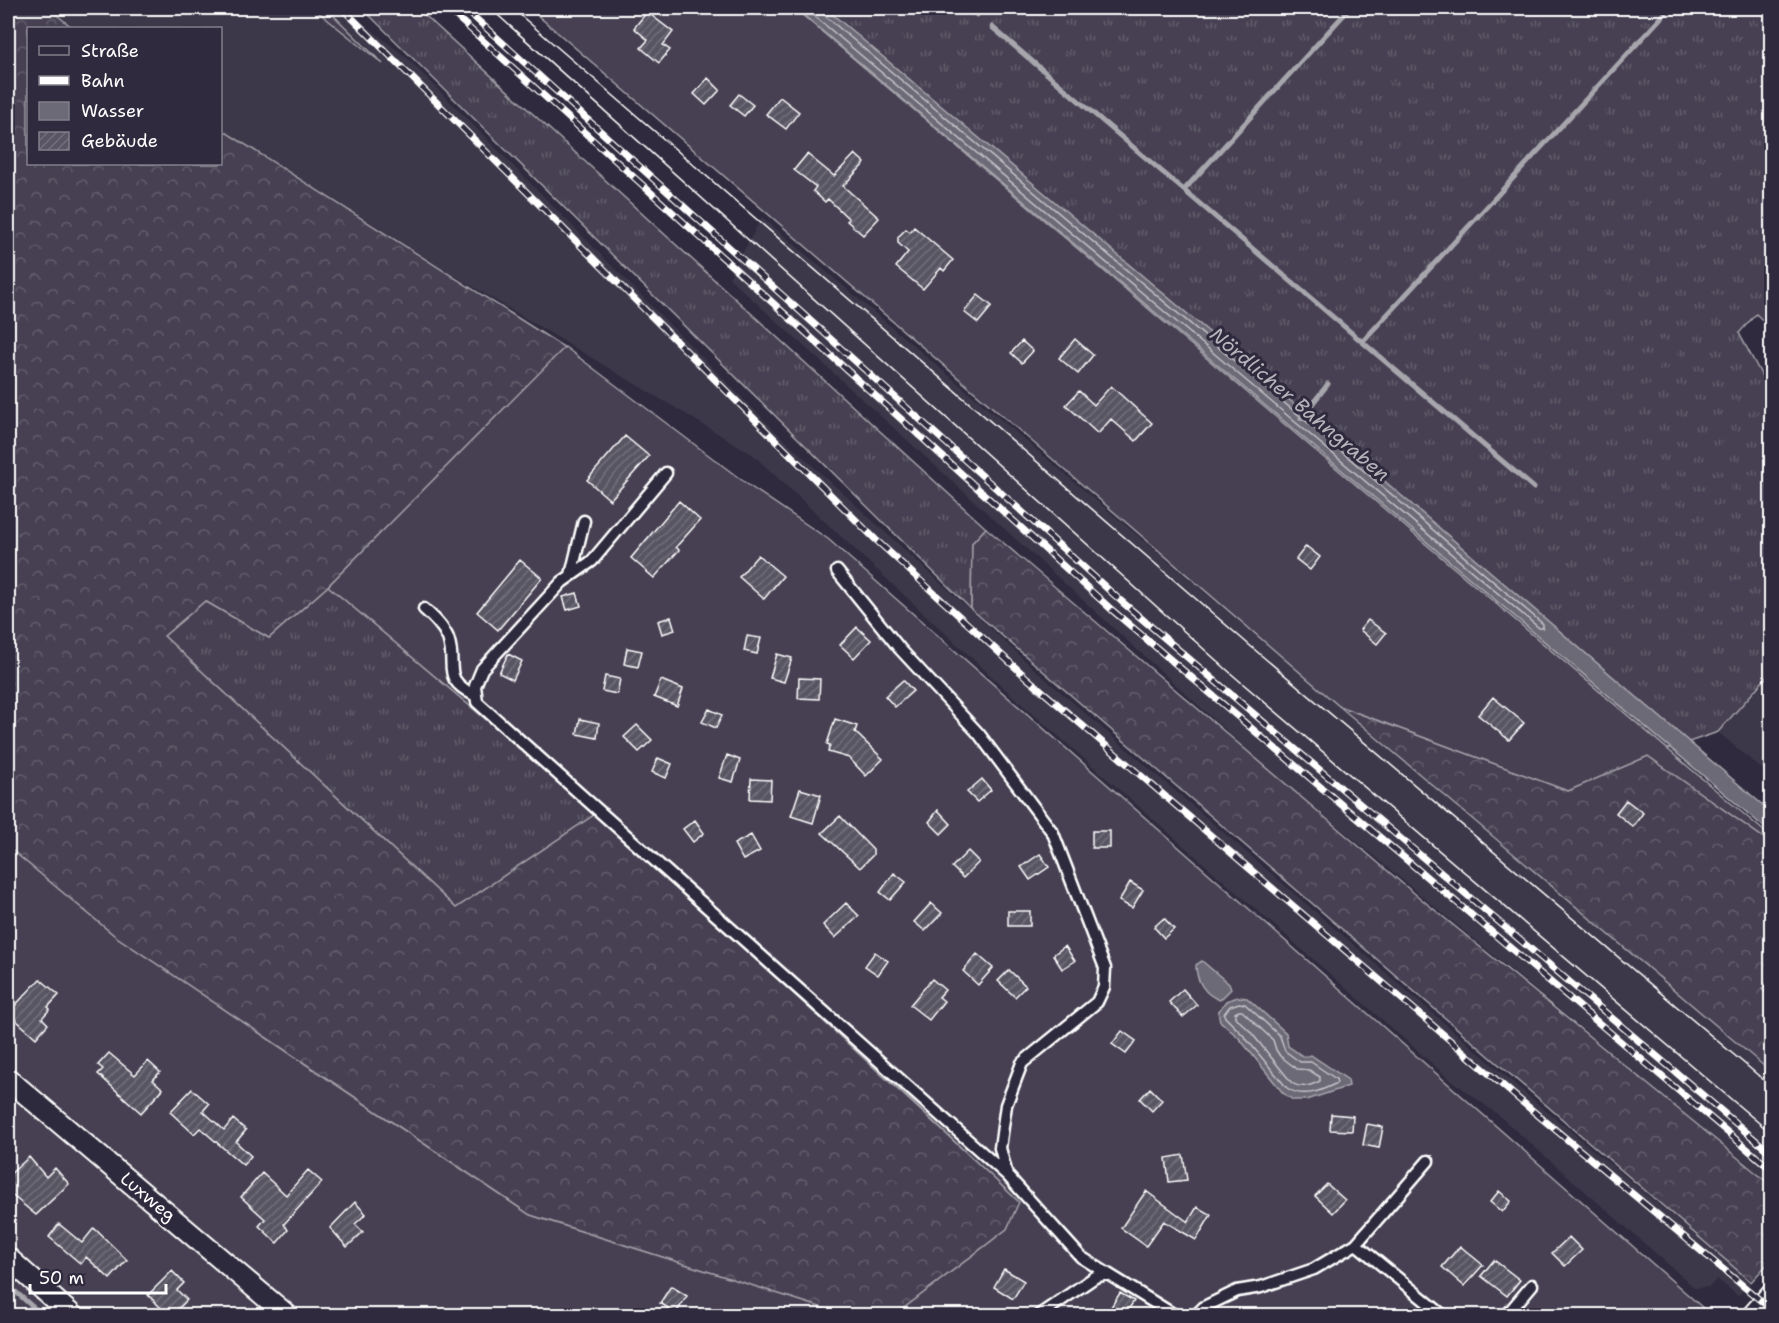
<svg xmlns="http://www.w3.org/2000/svg" width="1779" height="1323" font-family="'Shantell Sans',sans-serif">
	<defs>
		<pattern id="grass-tufts" width="24" height="20" patternUnits="userSpaceOnUse" patternTransform="scale(1.5)"><rect width="24" height="20" fill="#464152"/><path d="M3 7l-1-3M5 7V3M7 7l1-3M15 17l-1-3M17 17v-4M19 17l1-3" fill="none" stroke="#625e6c"/></pattern>
		<pattern id="forest-crowns" width="20" height="18" patternUnits="userSpaceOnUse" patternTransform="scale(1.5)"><rect width="20" height="18" fill="#464152"/><path d="M2 6a3 3 0 1 1 6 0M12 15a3 3 0 1 1 6 0" fill="none" stroke="#625e6c"/></pattern>
		<pattern id="building-hatch" width="6" height="6" patternUnits="userSpaceOnUse" patternTransform="scale(1.5)"><rect width="6" height="6" fill="#595564"/><path d="M-1 1l2-2M0 6l6-6M5 7l2-2" fill="none" stroke="#726e7b"/></pattern>
	</defs>
	<rect width="100%" height="100%" fill="#2f2a3d"/>
	<filter id="ink" filterUnits="userSpaceOnUse"><feTurbulence type="fractalNoise" baseFrequency=".0167" numOctaves="2"/><feDisplacementMap in="SourceGraphic" scale="12" xChannelSelector="R" yChannelSelector="G"/><feConvolveMatrix kernelMatrix="1 2 1 2 8 2 1 2 1" color-interpolation-filters="sRGB"/></filter>
	<g filter="url(#ink)">
		<path fill="#3c3749" d="M 48,8 L 344,8 L 407,58 L 774,430 L 1041,675 L 1537,1103 L 1751,1282 L 1738,1296 L 1717,1279 L 1709,1287 L 1695,1288 L 1497,1114 L 1452,1081 L 1016,699 L 752,454 L 435,264 L 221,129 L 220,28 L 73,28 Z
			M 762,217 L 1771,1073 L 1771,1185 L 1265,766 L 729,278 Z
			M 1771,672 L 1771,777 L 1718,732 Z"/>
		<path fill="url(#grass-tufts)" stroke="#a2a0a8" stroke-width="1.5" d="M 313,8 L 326,8 L 383,64 Z
			M 362,8 L 417,8 L 986,528 L 972,543 L 971,609 Z
			M 768,8 L 1771,8 L 1771,328 L 1756,314 L 1739,333 L 1771,393 L 1771,672 L 1718,732 L 1648,756 Z
			M 328,586 L 597,813 L 456,908 L 164,636 L 205,601 L 269,638 Z"/>
		<path fill="url(#forest-crowns)" stroke="#a2a0a8" stroke-width="1.5" d="M 8,8 L 48,8 L 73,28 L 28,28 L 28,164 L 220,164 L 221,129 L 565,348 L 328,586 L 269,638 L 205,601 L 164,636 L 456,908 L 597,813 L 1020,1202 L 1007,1229 L 895,1315 L 845,1315 L 530,1215 L 115,936 L 8,847 Z
			M 986,528 L 1403,884 L 1771,1185 L 1771,1260 L 1751,1282 L 971,609 L 972,543 Z
			M 1339,706 L 1568,791 L 1648,756 L 1771,843 L 1771,978 L 1762,989 L 1771,998 L 1771,1072 Z"/>
		<path fill="#464152" stroke="#a2a0a8" stroke-width="1.5" d="M 529,8 L 794,8 L 1771,837 L 1771,843 L 1648,756 L 1568,791 L 1339,706 Z
			M 565,347 L 751,487 L 828,539 L 1703,1308 L 1695,1316 L 895,1315 L 1007,1229 L 1019,1202 L 676,880 L 328,586 Z
			M 8,847 L 115,936 L 530,1215 L 845,1315 L 8,1315 Z"/>
		<path fill="#6d6a77" stroke="#a7a6ad" stroke-width="1.5" d="M 795,8 L 825,8 L 1305,413 L 1771,812 L 1771,833 Z
			M 1202,961 L 1229,984 L 1231,989 L 1220,1000 C 1205,995 1196,981 1196,965 Z
			M 1238,997 L 1247,998 L 1286,1033 L 1288,1046 L 1304,1057 L 1311,1055 L 1348,1080 L 1349,1086 L 1307,1100 L 1293,1100 L 1283,1093 L 1239,1038 L 1220,1021 L 1218,1012 L 1226,1001 Z"/>
		<g fill="none" stroke-linecap="round" stroke-linejoin="round">
			<path stroke="#c5c3c9" stroke-width="1.5" d="M 805,8 L 1539,628 L 1543,628 L 1543,624 L 1301,417 L 824,15 L 822,8
				M 1239,1003 L 1245,1004 L 1280,1036 L 1285,1051 L 1300,1062 L 1311,1062 L 1336,1079 L 1337,1083 C 1321,1091 1303,1099 1287,1088 L 1243,1035 L 1225,1017 L 1224,1014 L 1230,1006 Z
				M 1239,1011 L 1242,1011 L 1273,1040 L 1276,1050 L 1280,1056 L 1297,1069 L 1309,1070 L 1320,1077 L 1320,1081 C 1310,1086 1301,1089 1292,1083 L 1249,1030 L 1235,1017 L 1235,1013 Z"/>
			<path stroke="#a7a6ad" stroke-width="5" d="M 968,8 L 977,15
				M 992,27 L 1534,488
				M 1184,190 L 1350,8
				M 1362,342 L 1670,8
				M 1301,418 L 1328,384
				M 8,1285 L 43,1316"/>
		</g>
		<path fill="url(#building-hatch)" stroke="#fff" stroke-width="1.5" d="M 647,12 L 673,32 L 663,45 L 670,50 L 659,63 L 641,48 L 648,40 L 634,28 Z
			M 708,78 L 720,90 L 706,105 L 694,94 Z
			M 739,94 L 753,105 L 744,116 L 730,105 Z
			M 780,97 L 799,112 L 786,129 L 766,114 Z
			M 807,154 L 834,176 L 855,154 L 865,163 L 843,186 L 879,218 L 863,235 L 847,221 L 849,219 L 828,199 L 825,202 L 813,191 L 816,187 L 794,170 Z
			M 914,227 L 953,260 L 944,271 L 941,268 L 923,289 L 896,267 L 908,252 L 898,243 L 898,237 L 906,229 L 910,232 Z
			M 978,295 L 992,306 L 978,323 L 964,312 Z
			M 1075,339 L 1093,355 L 1078,374 L 1059,358 Z
			M 1022,341 L 1033,351 L 1022,363 L 1011,353 Z
			M 1111,386 L 1152,423 L 1136,441 L 1111,419 L 1098,434 L 1066,405 L 1079,391 L 1094,405 Z
			M 625,436 L 649,456 L 610,500 L 587,480 Z
			M 679,501 L 700,520 L 676,547 L 679,550 L 654,578 L 631,558 Z
			M 1306,546 L 1320,557 L 1310,570 L 1296,559 Z
			M 758,555 L 783,576 L 764,599 L 739,577 Z
			M 520,560 L 542,578 L 498,630 L 477,612 Z
			M 577,593 L 581,606 L 567,610 L 563,597 Z
			M 671,617 L 675,630 L 662,634 L 658,621 Z
			M 1368,620 L 1386,633 L 1377,644 L 1360,630 Z
			M 857,627 L 871,640 L 854,658 L 840,645 Z
			M 747,636 L 761,638 L 757,654 L 744,651 Z
			M 627,648 L 642,651 L 638,667 L 624,664 Z
			M 508,654 L 522,661 L 513,680 L 499,673 Z
			M 777,654 L 792,658 L 784,682 L 770,678 Z
			M 605,676 L 620,679 L 617,694 L 602,691 Z
			M 799,678 L 820,679 L 819,699 L 798,698 Z
			M 661,680 L 683,689 L 677,706 L 654,697 Z
			M 903,680 L 913,691 L 895,707 L 885,696 Z
			M 1493,697 L 1524,723 L 1509,740 L 1478,715 Z
			M 709,709 L 722,715 L 716,728 L 702,722 Z
			M 580,719 L 599,723 L 597,738 L 577,734 Z
			M 835,719 L 857,726 L 855,732 L 883,759 L 866,776 L 849,758 L 828,752 L 830,745 L 827,744 Z
			M 637,725 L 652,740 L 639,752 L 624,737 Z
			M 727,755 L 740,760 L 733,782 L 719,778 Z
			M 658,758 L 672,764 L 666,778 L 652,772 Z
			M 751,779 L 771,780 L 770,800 L 750,799 Z
			M 982,779 L 991,790 L 977,802 L 967,792 Z
			M 800,789 L 821,795 L 813,823 L 791,816 Z
			M 1626,800 L 1643,813 L 1633,827 L 1616,813 Z
			M 938,810 L 951,824 L 941,834 L 929,822 Z
			M 840,816 L 873,850 L 873,855 L 860,868 L 822,833 Z
			M 695,820 L 704,833 L 693,842 L 683,829 Z
			M 1092,831 L 1110,831 L 1110,848 L 1092,848 Z
			M 751,835 L 760,851 L 743,860 L 734,844 Z
			M 968,851 L 979,862 L 963,878 L 952,867 Z
			M 1040,854 L 1049,867 L 1030,880 L 1021,867 Z
			M 894,873 L 906,882 L 890,900 L 880,892 Z
			M 1130,882 L 1143,890 L 1132,908 L 1119,901 Z
			M 846,903 L 859,916 L 835,938 L 823,925 Z
			M 931,903 L 942,913 L 925,931 L 914,922 Z
			M 1008,911 L 1030,911 L 1030,926 L 1008,926 Z
			M 1164,918 L 1174,929 L 1164,938 L 1154,927 Z
			M 1065,946 L 1075,961 L 1062,969 L 1053,955 Z
			M 875,952 L 888,961 L 878,975 L 865,966 Z
			M 977,954 L 993,968 L 978,985 L 963,971 Z
			M 1009,970 L 1026,986 L 1015,997 L 998,981 Z
			M 40,979 L 59,995 L 48,1007 L 50,1009 L 42,1018 L 48,1024 L 36,1038 L 8,1013 Z
			M 932,979 L 945,990 L 939,997 L 944,1001 L 929,1020 L 910,1005 Z
			M 1183,989 L 1197,1005 L 1183,1017 L 1169,1002 Z
			M 1122,1031 L 1136,1041 L 1126,1054 L 1112,1044 Z
			M 109,1053 L 135,1075 L 148,1061 L 160,1072 L 153,1080 L 163,1089 L 141,1113 L 98,1074 L 103,1069 L 98,1065 Z
			M 1150,1088 L 1162,1100 L 1152,1111 L 1140,1099 Z
			M 192,1089 L 209,1104 L 203,1111 L 224,1130 L 233,1119 L 246,1130 L 236,1142 L 251,1156 L 243,1165 L 200,1128 L 194,1134 L 170,1112 Z
			M 1331,1114 L 1353,1116 L 1352,1131 L 1330,1130 Z
			M 1367,1124 L 1383,1127 L 1379,1148 L 1363,1145 Z
			M 1183,1155 L 1187,1180 L 1169,1182 L 1166,1158 Z
			M 29,1157 L 46,1177 L 55,1168 L 69,1184 L 36,1215 L 8,1192 L 8,1176 Z
			M 308,1170 L 322,1182 L 284,1224 L 288,1230 L 277,1243 L 259,1226 L 265,1219 L 241,1197 L 262,1173 L 286,1195 Z
			M 1327,1184 L 1345,1200 L 1333,1213 L 1315,1196 Z
			M 1146,1191 L 1188,1222 L 1197,1207 L 1211,1215 L 1196,1240 L 1164,1221 L 1146,1246 L 1121,1228 Z
			M 1499,1191 L 1511,1201 L 1502,1212 L 1490,1202 Z
			M 355,1202 L 366,1214 L 355,1224 L 363,1232 L 347,1247 L 330,1228 Z
			M 59,1224 L 82,1243 L 94,1228 L 127,1260 L 110,1279 L 86,1257 L 81,1264 L 49,1237 Z
			M 1569,1237 L 1582,1250 L 1565,1266 L 1552,1253 Z
			M 1460,1246 L 1483,1265 L 1464,1286 L 1442,1267 Z
			M 1494,1260 L 1520,1280 L 1507,1296 L 1481,1276 Z
			M 1004,1269 L 1024,1281 L 1013,1299 L 994,1287 Z
			M 172,1271 L 184,1283 L 177,1290 L 187,1300 L 171,1316 L 169,1316 L 148,1295 Z
			M 671,1286 L 687,1296 L 676,1313 L 660,1303 Z
			M 1120,1293 L 1134,1301 L 1124,1316 L 1117,1316 L 1109,1310 Z"/>
		<g fill="none" stroke-linecap="round" stroke-linejoin="round">
			<g stroke="#fff" stroke-width="15">
				<path id="lane" d="M 666,473 L 592,561 L 562,582 L 482,669 L 475,686 L 477,702 L 1007,1175
					M 837,571 L 900,649 L 979,734 L 1053,833 L 1105,968 L 1104,987 L 1097,1002 L 1022,1063 L 1006,1105 L 1000,1148 L 1007,1175 L 1081,1257 L 1108,1274
					M 571,575 L 584,521
					M 424,609 C 433,617 443,626 448,638 C 458,666 439,678 476,696
					M 1356,1244 L 1428,1161
					M 1038,1316 L 1095,1277 L 1108,1274 L 1176,1316
					M 1195,1316 L 1204,1307 L 1237,1291 L 1261,1287 L 1314,1269 L 1356,1244 L 1444,1316
					M 1506,1316 L 1532,1285"/>
			</g>
			<g stroke="#fff" stroke-width="24">
				<path id="street" d="M 8,1079 L 288,1316
					M 8,1258 L 73,1316
					M 1752,1316 L 1772,1293"/>
			</g>
			<use href="#lane" stroke="#2f2a3d" stroke-width="10"/>
			<use href="#street" stroke="#2f2a3d" stroke-width="20"/>
			<path stroke="#fff" stroke-width="1.5" d="M 490,8 L 1235,677 L 1772,1134
				M 512,8 L 1262,656 L 1772,1087"/>
			<g stroke="#fff" stroke-width="7">
				<path id="rail" d="M 342,8 L 876,540 L 1027,678 L 1521,1101 L 1772,1310
					M 447,8 L 1112,610 L 1772,1170
					M 464,8 L 1121,601 L 1772,1154"/>
			</g>
			<use href="#rail" stroke="#2f2a3d" stroke-width="4.5" stroke-dasharray="14" stroke-linecap="butt"/>
		</g>
	</g>
	<g text-anchor="middle" stroke-width="6" stroke-linejoin="round" paint-order="stroke">
		<g font-size="18" fill="#fff" stroke="#2f2a3d">
			<text transform="translate(148 1197) rotate(40)" y="6">Luxweg</text>
		</g>
		<g font-size="20" font-style="italic" fill="#b6b4bb" stroke="#2f2a3d">
			<text transform="translate(1300 404) rotate(40)" y="7">Nördlicher Bahngraben</text>
		</g>
	</g>
	<rect width="1779" height="1323" fill="none" stroke="#2f2a3d" stroke-width="30"/>
	<rect x="15" y="15" width="1749" height="1293" fill="none" stroke="#fff" stroke-width="2" filter="url(#ink)"/>
	<rect x="27" y="27" width="195" height="138" fill="#2f2a3d" stroke="#827f8b" stroke-width="1.5"/>
	<rect x="39" y="46" width="30" height="9" fill="#2f2a3d" stroke="#827f8b" stroke-width="1.5"/>
	<text x="81" y="57" font-size="18" fill="#ffffff">Straße</text>
	<rect x="39" y="76" width="30" height="9" fill="#ffffff" stroke="#827f8b" stroke-width="1.5"/>
	<text x="81" y="87" font-size="18" fill="#ffffff">Bahn</text>
	<rect x="39" y="102" width="30" height="18" fill="#6d6a77" stroke="#827f8b" stroke-width="1.5"/>
	<text x="81" y="117" font-size="18" fill="#ffffff">Wasser</text>
	<rect x="39" y="132" width="30" height="18" fill="url(#building-hatch)" stroke="#827f8b" stroke-width="1.5"/>
	<text x="81" y="147" font-size="18" fill="#ffffff">Gebäude</text>
	<path d="M30 1284v9h136v-9" fill="none" stroke="#ffffff" stroke-width="3"/>
	<text x="39" y="1284" font-size="18" fill="#ffffff" stroke="#2f2a3d" stroke-width="4.5" paint-order="stroke">50 m</text>
</svg>
